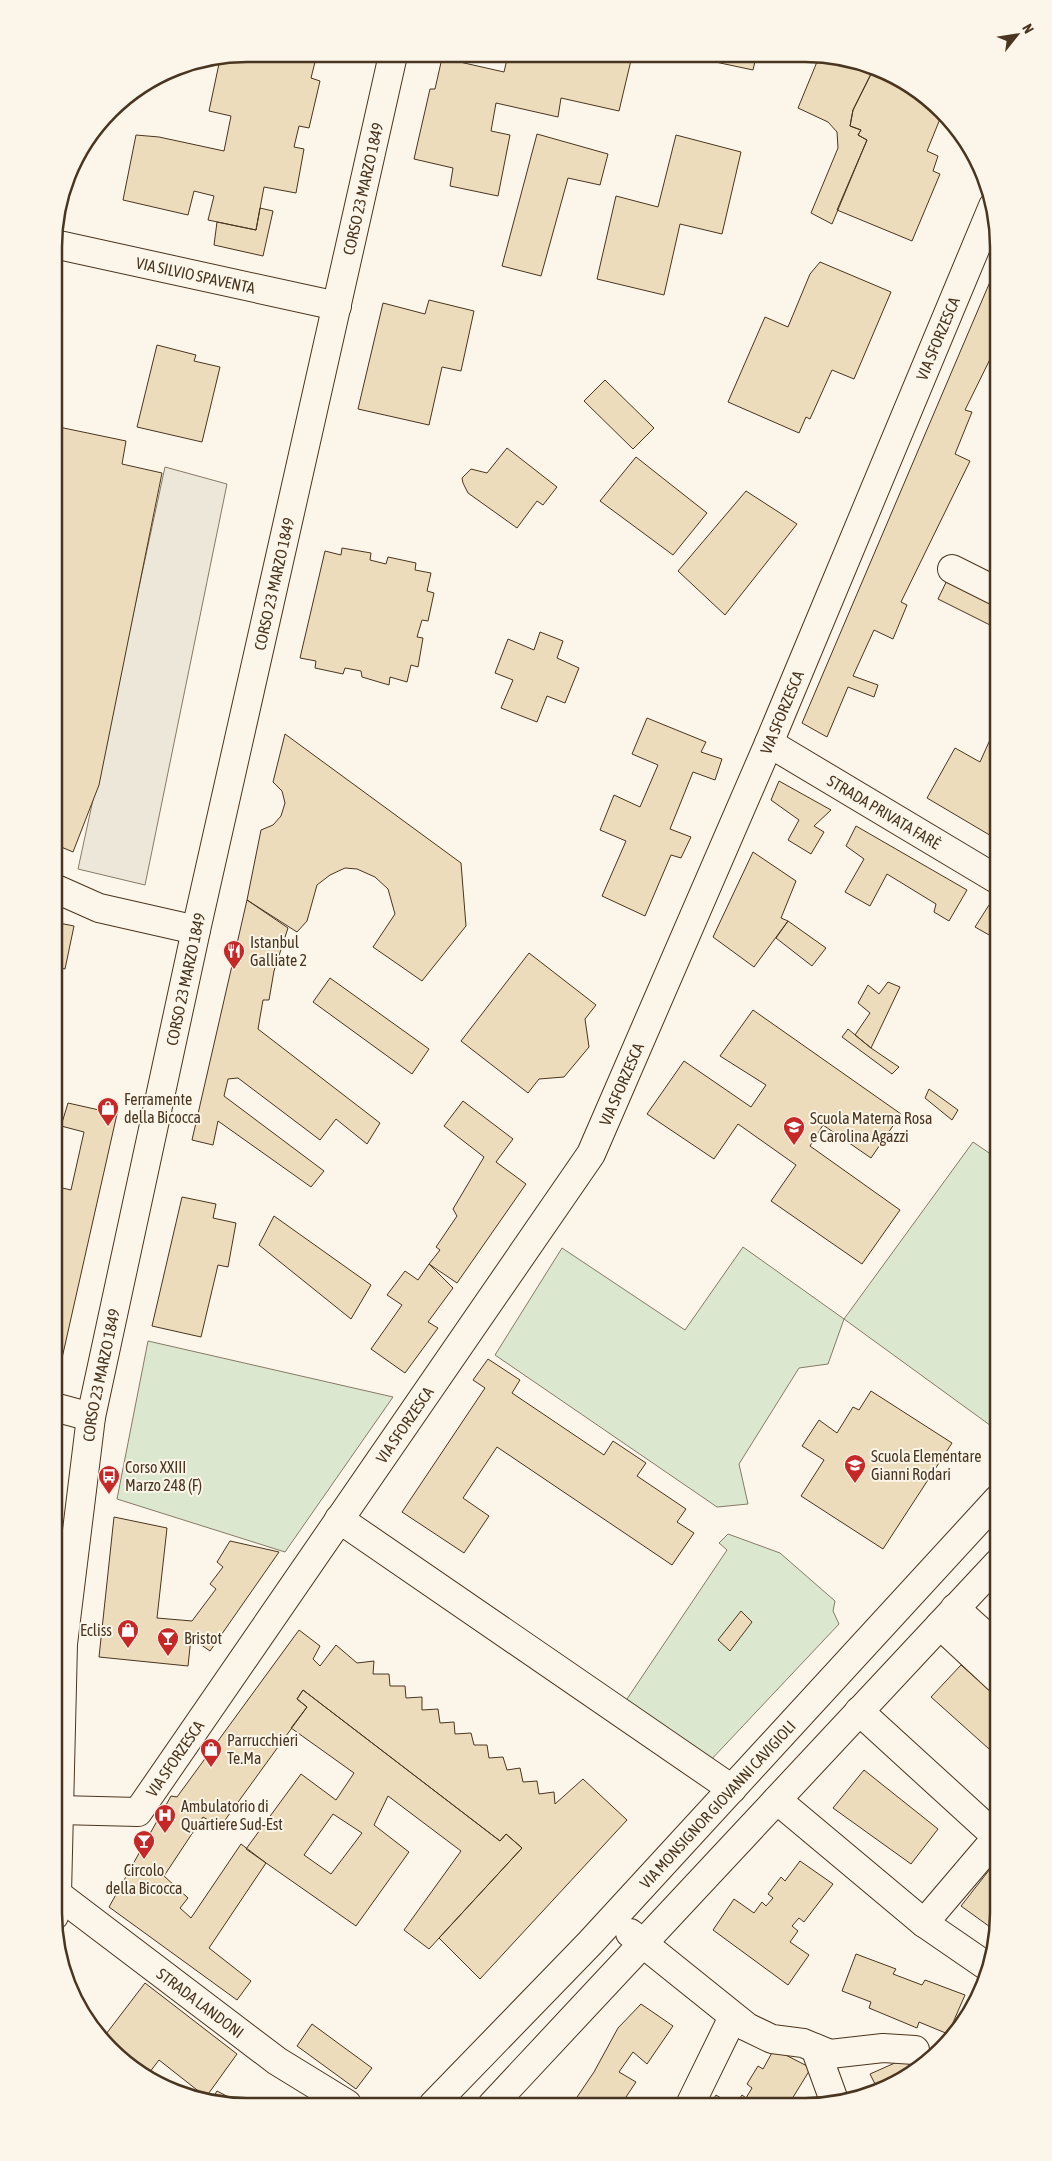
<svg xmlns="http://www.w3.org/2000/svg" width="1052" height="2161" font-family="'Asap Condensed',sans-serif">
	<rect width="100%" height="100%" fill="#fbf6e9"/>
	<path fill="#dce7d0" stroke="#887966" d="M 973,1142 L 998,1159 L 998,1431 L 844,1319 L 828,1364 L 799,1368 L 739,1464 L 748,1504 L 717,1507 L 495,1355 L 562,1248 L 685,1330 L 743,1247 L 844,1319 Z
		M 148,1341 L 393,1397 L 285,1552 L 117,1499 Z
		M 728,1534 L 780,1553 L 835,1601 L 833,1611 L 839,1624 L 708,1763 L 623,1705 L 727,1550 L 719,1543 Z"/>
	<path fill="#ede7d9" stroke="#887966" d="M 165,467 L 227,484 L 145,885 L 78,869 Z"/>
	<path fill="#ecdcbc" stroke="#4a3520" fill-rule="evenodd" d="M 248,54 L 299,54 L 316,58 L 311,78 L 320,81 L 309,128 L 299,126 L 294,147 L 304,149 L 296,193 L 264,187 L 256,230 L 208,220 L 214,196 L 194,191 L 188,215 L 123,200 L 136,135 L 159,137 L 224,151 L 231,116 L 209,111 L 220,59 Z
		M 508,55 L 527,59 L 528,55 L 632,56 L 619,111 L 561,98 L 558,117 L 496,103 L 491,131 L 510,135 L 498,196 L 450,186 L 453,168 L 414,159 L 430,89 L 435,89 L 442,58 L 504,72 Z
		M 692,57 L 756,57 L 753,70 Z
		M 819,57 L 842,57 L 874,68 L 853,110 L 850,126 L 861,130 L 858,135 L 867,140 L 832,224 L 811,213 L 838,148 L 837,132 L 828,122 L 798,108 Z
		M 874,68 L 890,74 L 932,102 L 942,114 L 927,151 L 938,156 L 933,171 L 940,174 L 912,241 L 837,210 L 867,140 L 858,135 L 861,130 L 850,126 L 853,110 Z
		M 537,134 L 608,154 L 600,185 L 568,178 L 541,276 L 502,266 Z
		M 676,135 L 741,152 L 722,234 L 680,224 L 664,295 L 597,279 L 616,196 L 658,207 Z
		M 260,208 L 273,211 L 263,256 L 214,245 L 217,222 L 256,230 Z
		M 820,262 L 891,292 L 854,379 L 832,370 L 810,419 L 806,417 L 799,433 L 728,402 L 765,317 L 788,327 L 810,274 Z
		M 998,263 L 998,343 L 965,410 L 972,412 L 955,454 L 970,461 L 901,602 L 907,605 L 893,639 L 874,630 L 853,676 L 878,685 L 874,697 L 848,687 L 827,737 L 802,723 Z
		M 429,300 L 474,311 L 461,371 L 442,367 L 429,425 L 358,409 L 383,303 L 425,314 Z
		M 157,345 L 196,355 L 194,361 L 220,367 L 202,442 L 137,427 Z
		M 605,380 L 654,428 L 633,449 L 584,401 Z
		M 54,426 L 126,441 L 122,464 L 162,473 L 99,785 L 73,852 L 54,844 Z
		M 507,448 L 557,487 L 543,505 L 537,501 L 517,528 L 468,493 L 463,483 L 462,478 L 471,469 L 487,473 Z
		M 636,457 L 707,513 L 673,555 L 600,501 Z
		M 746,491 L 797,524 L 725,615 L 678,571 Z
		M 342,548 L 371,553 L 370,560 L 386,564 L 388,557 L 416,563 L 415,570 L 431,573 L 427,591 L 434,593 L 428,621 L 422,620 L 417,637 L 423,638 L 418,667 L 411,665 L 407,682 L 390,677 L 389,685 L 362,677 L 361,671 L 345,668 L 343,674 L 315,668 L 316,661 L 300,658 L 325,551 L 341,555 Z
		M 951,572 L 998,596 L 998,629 L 938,599 Z
		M 540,632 L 563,641 L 557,658 L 579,668 L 565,703 L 547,696 L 537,722 L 501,708 L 513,680 L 495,673 L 508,639 L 534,650 Z
		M 647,718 L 706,742 L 701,752 L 722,759 L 715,780 L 693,772 L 670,829 L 691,837 L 681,858 L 671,855 L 645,916 L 602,896 L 626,841 L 600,830 L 614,795 L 640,807 L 658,765 L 632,754 Z
		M 998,722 L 998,840 L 927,798 L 955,748 L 980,762 Z
		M 285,734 L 461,863 L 466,926 L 422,981 L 373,947 L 395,914 L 388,889 L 375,877 L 357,869 L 345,868 L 330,875 L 317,885 L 307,921 L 297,932 L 247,900 L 261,830 L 273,825 L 281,816 L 285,803 L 282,791 L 273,782 Z
		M 779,781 L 831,810 L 814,826 L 824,832 L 811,854 L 788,840 L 799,820 L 771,800 Z
		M 856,826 L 967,890 L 949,921 L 934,912 L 936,904 L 887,874 L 870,906 L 845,892 L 864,859 L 846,846 Z
		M 753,852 L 796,881 L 781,918 L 788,921 L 754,967 L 713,937 Z
		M 247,900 L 288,928 L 274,971 L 269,1000 L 263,1000 L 258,1029 L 380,1123 L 367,1144 L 336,1119 L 320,1140 L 238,1078 L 228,1079 L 224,1096 L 324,1171 L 311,1187 L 218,1121 L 213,1145 L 192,1140 Z
		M 989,905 L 998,910 L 998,940 L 975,927 Z
		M 788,921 L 826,948 L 812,966 L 776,938 Z
		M 54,922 L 74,926 L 65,969 L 54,967 Z
		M 529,953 L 596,1005 L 585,1019 L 589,1047 L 564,1077 L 539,1079 L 528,1093 L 461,1041 Z
		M 330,978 L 429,1049 L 412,1074 L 313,1002 Z
		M 888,982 L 900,987 L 871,1048 L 855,1035 L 870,1013 L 858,1003 L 868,985 L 879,994 Z
		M 998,991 L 998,1004 L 992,1001 Z
		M 753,1010 L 901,1114 L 871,1158 L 823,1125 L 810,1146 L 900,1210 L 862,1264 L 771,1201 L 796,1165 L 738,1124 L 714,1159 L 647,1114 L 684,1061 L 751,1107 L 766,1085 L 720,1056 Z
		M 848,1029 L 871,1048 L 899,1067 L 892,1074 L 842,1037 Z
		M 929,1089 L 958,1110 L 952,1120 L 925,1098 Z
		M 463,1101 L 513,1139 L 496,1162 L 526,1184 L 457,1283 L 429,1264 L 440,1250 L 436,1247 L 457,1216 L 453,1209 L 484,1157 L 444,1126 Z
		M 68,1103 L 117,1114 L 58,1376 L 54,1375 L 54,1186 L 71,1190 L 84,1132 L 61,1126 Z
		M 182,1197 L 216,1204 L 213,1218 L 236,1223 L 228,1267 L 218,1265 L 201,1337 L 152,1326 Z
		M 274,1216 L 371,1285 L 351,1319 L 259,1245 Z
		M 429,1264 L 453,1288 L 428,1322 L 438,1328 L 405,1373 L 371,1349 L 402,1305 L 387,1295 L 405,1271 L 418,1280 Z
		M 488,1359 L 520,1380 L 512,1393 L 604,1455 L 613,1441 L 646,1463 L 637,1476 L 686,1509 L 677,1522 L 694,1533 L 672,1565 L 497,1447 L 463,1498 L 489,1516 L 464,1553 L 402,1512 L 485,1388 L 473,1380 Z
		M 871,1391 L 952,1443 L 883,1549 L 801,1496 L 824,1460 L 802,1446 L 819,1420 L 837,1433 L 853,1407 L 859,1410 Z
		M 114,1517 L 167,1528 L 157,1618 L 192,1621 L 216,1589 L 210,1584 L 223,1567 L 217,1562 L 230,1541 L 279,1552 L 210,1651 L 191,1638 L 188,1666 L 99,1657 Z
		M 741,1611 L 752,1622 L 730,1651 L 718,1640 Z
		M 299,1630 L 320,1646 L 313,1659 L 320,1666 L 336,1645 L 357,1663 L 374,1661 L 373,1674 L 389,1674 L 390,1686 L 405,1686 L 406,1698 L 422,1697 L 422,1710 L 438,1709 L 440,1723 L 454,1722 L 455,1734 L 471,1733 L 474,1745 L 487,1745 L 489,1758 L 503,1757 L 507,1770 L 520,1768 L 523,1782 L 537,1781 L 539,1794 L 554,1792 L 555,1804 L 583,1779 L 627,1820 L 480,1979 L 439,1938 L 522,1848 L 506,1834 L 500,1841 L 303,1690 L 297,1699 L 307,1707 L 220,1827 L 203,1817 L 164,1876 L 188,1898 L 180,1908 L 191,1918 L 241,1844 L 266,1863 L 209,1948 L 251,1981 L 237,2000 L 109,1907 L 171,1796 L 177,1797 Z
		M 961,1665 L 978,1680 L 982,1676 L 998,1691 L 998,1757 L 931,1697 Z
		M 303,1690 L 500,1841 L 506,1834 L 522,1848 L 429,1949 L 404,1930 L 461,1851 L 388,1796 L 374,1825 L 409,1852 L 356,1926 L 246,1849 L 301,1774 L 336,1800 L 354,1773 L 291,1728 L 307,1707 L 297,1699 ZM 333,1814 L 362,1833 L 331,1874 L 304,1855 Z
		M 864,1770 L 938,1829 L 911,1864 L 833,1808 Z
		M 800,1861 L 833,1884 L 804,1922 L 799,1918 L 792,1926 L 798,1931 L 790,1942 L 809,1955 L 788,1985 L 713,1930 L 734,1899 L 754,1913 L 762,1902 L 766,1906 L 773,1898 L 768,1894 L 781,1877 L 785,1881 Z
		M 990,1869 L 998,1875 L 997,1932 L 961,1906 Z
		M 856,1954 L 896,1969 L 893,1974 L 922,1985 L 925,1980 L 965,1995 L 948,2034 L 919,2022 L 917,2028 L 869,2008 L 871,2002 L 842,1991 Z
		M 145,1983 L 237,2054 L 206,2097 L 159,2060 L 146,2077 L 120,2059 L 103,2038 Z
		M 641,2004 L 673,2026 L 647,2064 L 633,2052 L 619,2072 L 636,2082 L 620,2106 L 571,2106 L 594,2072 L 618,2028 Z
		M 312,2024 L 372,2068 L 356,2089 L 297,2046 Z
		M 774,2049 L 811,2068 L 787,2107 L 779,2105 L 778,2107 L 709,2107 L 716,2095 L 734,2106 L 742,2095 L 746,2098 L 752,2088 L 747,2084 L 758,2066 L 763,2069 Z
		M 906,2058 L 913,2074 L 878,2090 L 870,2074 Z
		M 217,2091 L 242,2104 L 210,2103 Z"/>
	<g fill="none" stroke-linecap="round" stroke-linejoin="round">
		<g stroke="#4a3520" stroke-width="30">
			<g id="minor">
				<path id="s1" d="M 54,244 L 337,306"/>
				<path d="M 952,569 L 998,592"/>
				<path id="s2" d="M 769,743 L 998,880"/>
				<path d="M 54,888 L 99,908 L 196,930"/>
				<path d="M 54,1407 L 91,1417"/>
				<path d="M 339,1519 L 732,1789"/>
				<path d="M 955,1608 L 998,1647"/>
				<path d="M 940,1625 L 998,1679"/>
				<path d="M 859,1711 L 998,1838"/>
				<path d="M 777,1800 L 924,1923 L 988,1967"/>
				<path id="s3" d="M 59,1810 L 138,1812 L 591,1154 L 769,743 L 993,206"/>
				<path id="s4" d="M 57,1894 L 277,2061 L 347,2104"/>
				<path d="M 924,1923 L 998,1836"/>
				<path d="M 630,1933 L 747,2027 L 772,2039 L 803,2043 L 830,2054 L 883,2048 L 915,2050"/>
				<path d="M 815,2048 L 835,2103"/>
				<path id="s5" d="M 433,2105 L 590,1943 L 998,1499"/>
				<path d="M 492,2105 L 998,1563"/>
				<path d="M 689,2107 L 733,2017"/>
			</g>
		</g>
		<g stroke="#4a3520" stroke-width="30">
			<g id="secondary">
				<path id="s6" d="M 54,1916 L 57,1894 L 63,1644 L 91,1417 L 196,930 L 393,55"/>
			</g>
		</g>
		<use href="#minor" stroke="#fbf6e9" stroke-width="28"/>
		<use href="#secondary" stroke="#fbf6e9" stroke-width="28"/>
	</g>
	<defs>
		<g id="restaurant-pin" transform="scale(1.125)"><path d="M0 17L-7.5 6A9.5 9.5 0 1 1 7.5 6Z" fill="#c62828" stroke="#fbf6e9"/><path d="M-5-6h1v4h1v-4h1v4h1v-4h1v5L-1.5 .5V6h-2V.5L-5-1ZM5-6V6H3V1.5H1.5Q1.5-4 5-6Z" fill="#fff"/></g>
		<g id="shop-pin" transform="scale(1.125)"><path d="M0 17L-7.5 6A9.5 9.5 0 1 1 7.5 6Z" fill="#c62828" stroke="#fbf6e9"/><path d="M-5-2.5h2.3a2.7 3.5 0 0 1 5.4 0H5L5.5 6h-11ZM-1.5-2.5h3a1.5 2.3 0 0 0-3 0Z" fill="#fff"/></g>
		<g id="school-pin" transform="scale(1.125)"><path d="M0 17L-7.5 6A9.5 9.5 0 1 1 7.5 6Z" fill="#c62828" stroke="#fbf6e9"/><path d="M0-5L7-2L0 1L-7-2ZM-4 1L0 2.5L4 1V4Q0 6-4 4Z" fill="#fff"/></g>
		<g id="bus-pin" transform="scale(1.125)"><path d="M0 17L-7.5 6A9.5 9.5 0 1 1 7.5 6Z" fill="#c62828" stroke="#fbf6e9"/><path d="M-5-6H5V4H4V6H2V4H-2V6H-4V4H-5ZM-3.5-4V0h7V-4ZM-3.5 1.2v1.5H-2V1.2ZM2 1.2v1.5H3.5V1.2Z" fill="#fff"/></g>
		<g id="bar-pin" transform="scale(1.125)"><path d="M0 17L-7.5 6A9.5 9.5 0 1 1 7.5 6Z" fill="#c62828" stroke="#fbf6e9"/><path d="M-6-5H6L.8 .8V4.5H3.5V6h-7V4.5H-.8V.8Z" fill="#fff"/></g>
		<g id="hospital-pin" transform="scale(1.125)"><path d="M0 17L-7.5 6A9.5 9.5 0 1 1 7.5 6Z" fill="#c62828" stroke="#fbf6e9"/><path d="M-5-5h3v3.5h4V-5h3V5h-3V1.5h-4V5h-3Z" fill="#fff"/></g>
	</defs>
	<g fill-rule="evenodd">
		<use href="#restaurant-pin" x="234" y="951"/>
		<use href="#shop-pin" x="108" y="1108"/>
		<use href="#school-pin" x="794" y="1127"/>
		<use href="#school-pin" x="855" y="1465"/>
		<use href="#bus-pin" x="109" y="1476"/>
		<use href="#shop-pin" x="128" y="1630"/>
		<use href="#bar-pin" x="168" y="1638"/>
		<use href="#shop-pin" x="211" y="1749"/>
		<use href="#hospital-pin" x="165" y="1815"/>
		<use href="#bar-pin" x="144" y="1841"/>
	</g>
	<g text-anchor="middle" stroke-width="4" stroke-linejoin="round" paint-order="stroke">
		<g font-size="16" fill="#4a3520" stroke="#fbf6e9">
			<text dy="6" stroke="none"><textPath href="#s6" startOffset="1759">CORSO 23 MARZO 1849</textPath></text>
			<text dy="6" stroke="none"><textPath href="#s1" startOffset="145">VIA SILVIO SPAVENTA</textPath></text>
			<text dy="6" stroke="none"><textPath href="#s3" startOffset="1764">VIA SFORZESCA</textPath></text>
			<text dy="6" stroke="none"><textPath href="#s6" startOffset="1354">CORSO 23 MARZO 1849</textPath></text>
			<text dy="6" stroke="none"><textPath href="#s3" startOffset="1359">VIA SFORZESCA</textPath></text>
			<text dy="6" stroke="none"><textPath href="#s2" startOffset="134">STRADA PRIVATA FARÈ</textPath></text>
			<text dy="6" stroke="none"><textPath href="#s6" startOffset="949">CORSO 23 MARZO 1849</textPath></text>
			<text dy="6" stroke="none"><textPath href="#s3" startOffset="954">VIA SFORZESCA</textPath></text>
			<text dy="6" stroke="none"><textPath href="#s6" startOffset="544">CORSO 23 MARZO 1849</textPath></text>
			<text dy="6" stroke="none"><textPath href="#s3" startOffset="549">VIA SFORZESCA</textPath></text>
			<text dy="6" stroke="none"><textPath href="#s3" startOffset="144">VIA SFORZESCA</textPath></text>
			<text dy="6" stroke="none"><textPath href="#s5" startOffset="414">VIA MONSIGNOR GIOVANNI CAVIGIOLI</textPath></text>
			<text dy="6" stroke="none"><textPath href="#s4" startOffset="180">STRADA LANDONI</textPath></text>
		</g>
		<g font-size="16" fill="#4a3520" stroke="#fbf6e9" text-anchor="start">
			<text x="250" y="948">Istanbul<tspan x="250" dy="18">Galliate 2</tspan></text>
			<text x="124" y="1105">Ferramente<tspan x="124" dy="18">della Bicocca</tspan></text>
			<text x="810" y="1124">Scuola Materna Rosa<tspan x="810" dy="18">e Carolina Agazzi</tspan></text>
			<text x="871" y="1462">Scuola Elementare<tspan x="871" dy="18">Gianni Rodari</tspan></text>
			<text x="125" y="1473">Corso XXIII<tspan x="125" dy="18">Marzo 248 (F)</tspan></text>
			<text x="112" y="1636" text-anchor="end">Ecliss</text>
			<text x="184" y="1644">Bristot</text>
			<text x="227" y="1746">Parrucchieri<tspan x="227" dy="18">Te.Ma</tspan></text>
			<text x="181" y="1812">Ambulatorio di<tspan x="181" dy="18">Quartiere Sud-Est</tspan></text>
			<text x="144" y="1876" text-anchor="middle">Circolo<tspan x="144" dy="18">della Bicocca</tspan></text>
		</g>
	</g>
	<path d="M0 0H1052V2161H0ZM247 62H805A185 185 0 0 1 990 247V1913A185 185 0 0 1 805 2098H247A185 185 0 0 1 62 1913V247A185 185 0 0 1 247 62Z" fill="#fbf6e9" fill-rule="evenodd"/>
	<path fill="none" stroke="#4a3520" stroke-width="2.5" d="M247 62H805A185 185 0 0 1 990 247V1913A185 185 0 0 1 805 2098H247A185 185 0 0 1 62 1913V247A185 185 0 0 1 247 62Z"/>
	<g transform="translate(1017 35) rotate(60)" stroke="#fbf6e9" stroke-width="4" paint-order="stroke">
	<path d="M0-4L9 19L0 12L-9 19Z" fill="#4a3520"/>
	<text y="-8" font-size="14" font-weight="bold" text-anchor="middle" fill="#4a3520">N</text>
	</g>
</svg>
